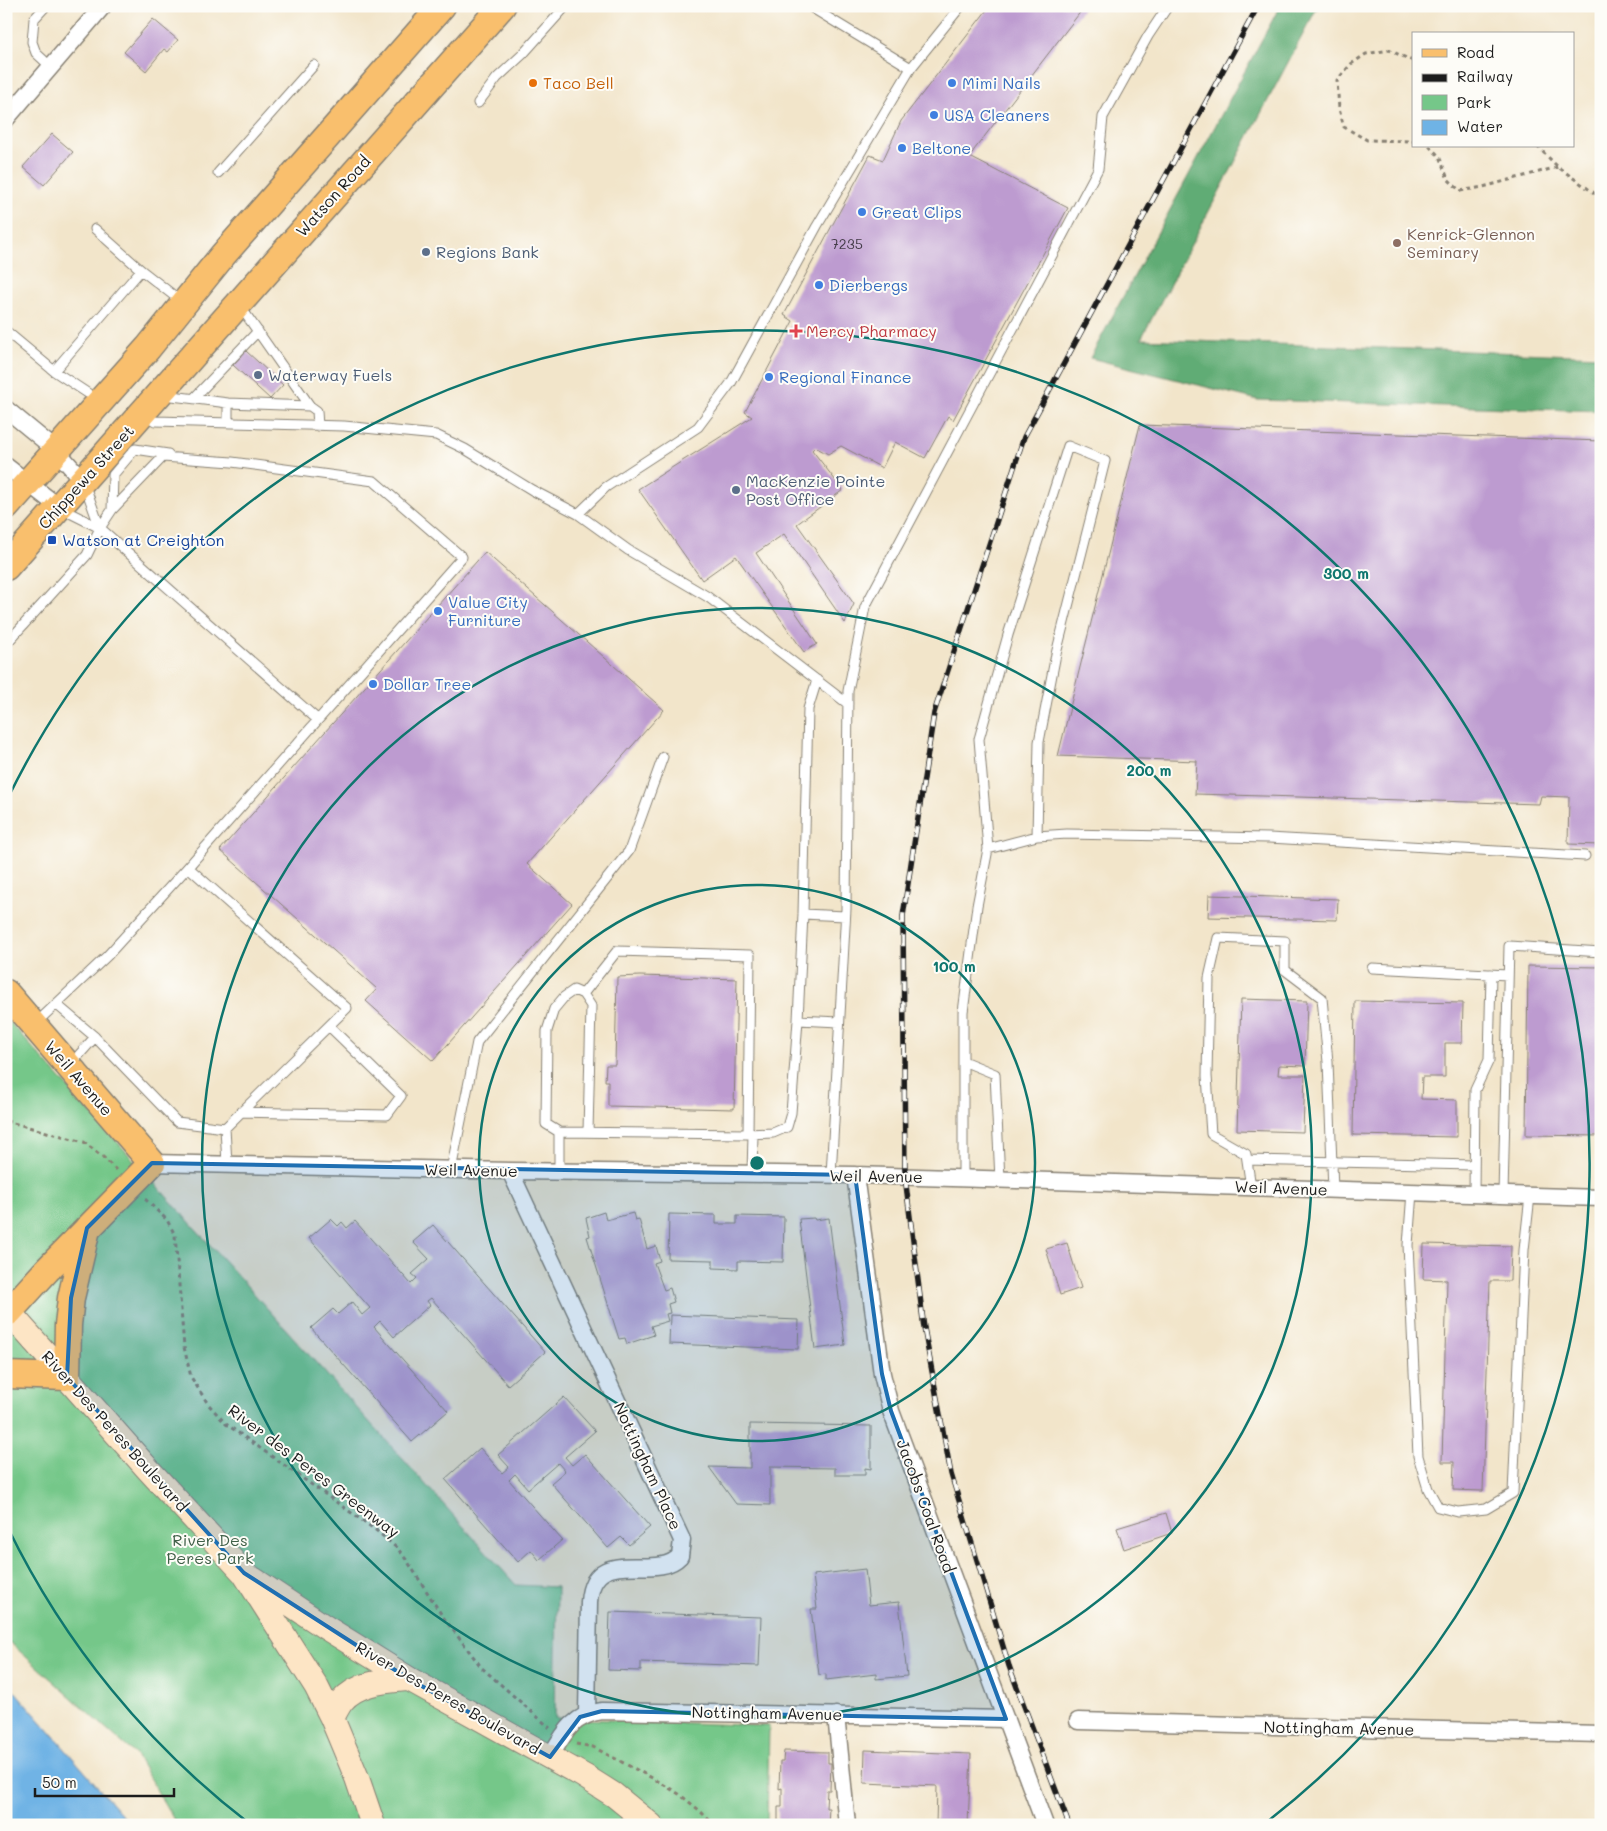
<svg xmlns="http://www.w3.org/2000/svg" width="1607" height="1831" font-family="Mali,sans-serif">
	<rect width="100%" height="100%" fill="#fdfcf7"/>
	<filter id="ink" filterUnits="userSpaceOnUse"><feTurbulence type="fractalNoise" baseFrequency=".02" numOctaves="2"/><feDisplacementMap in="SourceGraphic" scale="10" xChannelSelector="R" yChannelSelector="G"/><feConvolveMatrix kernelMatrix="1 2 1 2 8 2 1 2 1" color-interpolation-filters="sRGB"/></filter>
	<filter id="wash" filterUnits="userSpaceOnUse"><feTurbulence type="fractalNoise" baseFrequency=".0096" numOctaves="4" result="noise"/><feDisplacementMap in="SourceGraphic" scale="20" xChannelSelector="R" yChannelSelector="G"/><feGaussianBlur stdDeviation="1.12" result="paint"/><feColorMatrix in="noise" values="0 0 0 0 0 0 0 0 0 0 0 0 0 0 0 0 0 1.4 0 .05"/><feComposite in="paint" operator="in"/></filter>
	<g filter="url(#wash)">
		<rect width="100%" height="100%" fill="#f2e5ca"/>
		<path fill="#75c789" stroke="#487252" d="M 6,1018 L 516,1585 L 557,1587 L 555,1718 L 769,1726 L 767,1825 L 177,1825 L 136,1755 L 6,1639 Z"/>
		<path fill="#60ac75" stroke="#3e6448" d="M 1280,6 L 1318,6 L 1141,339 L 1601,356 L 1601,411 L 1258,400 L 1090,358 Z"/>
		<path fill="#6fb3e5" stroke="#466880" d="M 6,1681 L 131,1825 L 6,1825 Z"/>
		<g id="blocks">
			<path fill="#bd9bd0" d="M 990,6 L 1085,6 L 974,150 L 970,157 L 1068,208 L 953,420 L 948,416 L 925,458 L 895,442 L 882,468 L 841,446 L 828,454 L 815,447 L 812,450 L 843,490 L 797,524 L 854,604 L 845,623 L 784,534 L 756,553 L 817,644 L 804,652 L 736,556 L 702,580 L 638,489 L 752,417 L 745,412 L 793,321 L 784,315 L 870,155 L 883,160 L 901,121 Z
				M 153,19 L 178,40 L 168,52 L 164,49 L 146,71 L 124,52 Z
				M 52,134 L 73,152 L 44,185 L 23,167 Z
				M 246,351 L 283,385 L 270,399 L 233,365 Z
				M 1140,425 L 1601,441 L 1601,845 L 1568,844 L 1569,797 L 1541,796 L 1539,804 L 1195,794 L 1197,761 L 1058,756 Z
				M 485,552 L 664,710 L 527,864 L 572,904 L 433,1061 L 366,1001 L 377,989 L 220,850 Z
				M 1209,895 L 1338,899 L 1337,920 L 1208,917 Z
				M 1528,966 L 1601,967 L 1601,1136 L 1526,1135 Z
				M 640,976 L 737,979 L 734,1109 L 608,1106 L 608,1081 L 605,1081 L 606,1065 L 615,1065 L 617,977 Z
				M 1241,999 L 1307,1001 L 1305,1066 L 1279,1065 L 1278,1075 L 1305,1075 L 1303,1132 L 1237,1130 Z
				M 1355,1001 L 1463,1003 L 1462,1043 L 1445,1043 L 1445,1077 L 1422,1077 L 1421,1099 L 1457,1100 L 1457,1137 L 1353,1135 Z
				M 604,1212 L 606,1220 L 633,1213 L 635,1220 L 639,1219 L 647,1249 L 656,1246 L 660,1261 L 654,1263 L 664,1290 L 670,1288 L 674,1302 L 668,1304 L 670,1313 L 666,1314 L 668,1321 L 651,1326 L 654,1335 L 627,1344 L 625,1338 L 619,1339 L 587,1237 L 590,1236 L 586,1218 Z
				M 669,1214 L 716,1215 L 716,1224 L 737,1224 L 737,1216 L 784,1217 L 783,1262 L 738,1261 L 738,1269 L 713,1268 L 713,1260 L 668,1259 Z
				M 814,1218 L 815,1220 L 829,1218 L 845,1345 L 815,1349 L 799,1219 Z
				M 331,1219 L 338,1226 L 342,1222 L 347,1228 L 355,1221 L 411,1284 L 417,1278 L 412,1274 L 429,1259 L 413,1242 L 433,1225 L 545,1352 L 508,1385 L 431,1298 L 427,1301 L 430,1305 L 394,1337 L 380,1321 L 374,1327 L 448,1411 L 412,1442 L 311,1328 L 333,1309 L 338,1314 L 352,1302 L 362,1315 L 370,1308 L 309,1238 Z
				M 1067,1243 L 1081,1288 L 1060,1295 L 1046,1249 Z
				M 1424,1244 L 1511,1246 L 1510,1281 L 1490,1281 L 1483,1491 L 1453,1490 L 1454,1462 L 1442,1462 L 1447,1280 L 1423,1279 Z
				M 670,1315 L 799,1320 L 798,1349 L 669,1344 Z
				M 564,1397 L 595,1431 L 565,1457 L 572,1465 L 585,1454 L 650,1527 L 629,1545 L 621,1537 L 608,1548 L 551,1483 L 565,1471 L 558,1463 L 528,1489 L 515,1474 L 509,1480 L 562,1540 L 539,1560 L 531,1550 L 518,1562 L 445,1479 L 480,1448 L 502,1473 L 509,1467 L 498,1455 Z
				M 750,1424 L 871,1426 L 871,1469 L 865,1468 L 865,1475 L 835,1475 L 835,1468 L 770,1467 L 770,1505 L 736,1504 L 709,1467 L 750,1468 Z
				M 1166,1513 L 1172,1533 L 1124,1549 L 1117,1528 Z
				M 865,1569 L 869,1605 L 899,1602 L 907,1676 L 876,1679 L 876,1674 L 826,1680 L 826,1674 L 819,1675 L 811,1609 L 817,1609 L 813,1575 Z
				M 610,1612 L 761,1617 L 759,1666 L 641,1662 L 641,1671 L 608,1670 Z
				M 865,1750 L 971,1754 L 968,1825 L 936,1825 L 937,1786 L 864,1783 Z
				M 784,1751 L 828,1752 L 828,1763 L 831,1763 L 830,1790 L 827,1790 L 826,1808 L 829,1808 L 828,1825 L 778,1825 L 778,1807 L 782,1807 L 782,1788 L 779,1789 L 780,1761 L 783,1761 Z"/>
		</g>
	</g>
	<g filter="url(#ink)">
		<use href="#blocks" fill-opacity="0" stroke="#878073" stroke-width="1"/>
		<g fill="none" stroke-linecap="round" stroke-linejoin="round">
			<g stroke="#878073" stroke-width="11">
				<path id="service" d="M 46,6 L 34,19 L 32,42 L 36,53 L 51,67
					M 809,6 L 911,68
					M 478,103 L 497,78 L 523,54 L 566,6
					M 218,173 L 314,65
					M 95,229 L 141,270 L 182,302
					M 240,306 L 310,406
					M 6,331 L 54,371 L 98,400
					M 54,371 L 141,270
					M 164,395 L 228,403 L 310,406 L 317,411 L 318,426
					M 194,398 L 258,331
					M 144,415 L 155,421 L 344,426 L 436,435 L 465,449 L 532,490 L 578,514 L 628,550 L 708,597 L 848,704
					M 228,423 L 228,403
					M 84,483 L 100,528
					M 60,508 L 100,528 L 318,720
					M 112,510 L 113,475 L 135,449 L 168,454
					M 578,514 L 606,487 L 698,427 L 731,383 L 817,226 L 886,110 L 911,68 L 961,6
					M 6,644 L 87,555 L 100,528 L 112,510 L 163,457 L 232,462 L 374,481 L 462,557 L 188,867 L 347,1008 L 225,1128
					M 988,849 L 979,739 L 1008,635 L 1068,446 L 1105,461 L 1056,654 L 1039,742 L 1037,836
					M 803,914 L 845,916
					M 1372,968 L 1508,975
					M 583,994 L 617,951 L 750,955 L 748,1134
					M 56,1004 L 95,1037 L 177,1122 L 225,1128 L 227,1164
					M 798,1020 L 839,1022
					M 35,1024 L 107,956 L 188,867
					M 963,1061 L 995,1074 L 1000,1180
					M 70,1065 L 95,1037
					M 241,1112 L 387,1115 L 401,1096 L 329,1026
					M 559,1132 L 546,1124 L 547,1031 L 554,1009 L 564,997 L 574,990 L 583,994 L 591,1006 L 588,1132
					M 1247,1160 L 1474,1165
					M 451,1170 L 477,1042 L 629,851 L 663,757
					M 559,1172 L 559,1132 L 748,1134 L 773,1133 L 787,1127 L 791,1113 L 798,1020 L 803,914 L 808,709 L 817,680
					M 752,1174 L 753,1134
					M 831,1175 L 846,909 L 848,691 L 865,607 L 1098,169 L 1103,117 L 1148,36 L 1168,6
					M 963,1179 L 963,1012 L 977,906 L 988,849 L 1037,836 L 1067,834 L 1269,838 L 1585,856
					M 1251,1187 L 1246,1154 L 1211,1134 L 1207,1076 L 1209,978 L 1218,938 L 1285,941 L 1285,970 L 1322,998 L 1328,1062 L 1333,1190
					M 1412,1192 L 1408,1245 L 1418,1456 L 1428,1489 L 1438,1507 L 1458,1512 L 1486,1509 L 1513,1493 L 1524,1250 L 1530,1196
					M 1474,1194 L 1475,1090 L 1489,1060 L 1491,974
					M 1503,1195 L 1509,946 L 1601,952"/>
			</g>
			<g stroke="#878073" stroke-width="19">
				<path id="minor" d="M 6,119 L 103,6
					M 6,409 L 57,451 L 83,481
					M 6,466 L 59,507
					M 152,1163 L 510,1171 L 855,1175 L 1601,1198
					M 510,1171 L 682,1540 L 680,1556 C 655,1583 593,1542 589,1602 L 587,1714
					M 855,1175 L 882,1374 L 891,1411 L 1045,1825
					M 836,1715 L 847,1825
					M 1078,1721 L 1601,1734
					M 550,1757 C 564,1733 573,1715 602,1711 L 1006,1719"/>
			</g>
			<g stroke="#878073" stroke-width="26">
				<path id="secondary" d="M 6,1309 L 147,1468 L 244,1573 L 316,1686 L 332,1718 L 357,1778 L 373,1825
					M 253,1579 L 325,1627 L 409,1679 L 584,1776 L 614,1795 L 651,1825
					M 332,1718 C 335,1713 338,1706 342,1701 C 358,1682 386,1681 409,1679"/>
			</g>
			<g stroke="#878073" stroke-width="29">
				<path id="primary" d="M 6,507 L 148,348 L 223,255 L 442,6
					M 6,567 L 502,6
					M 6,993 L 152,1163 L 47,1270 L 9,1312
					M 6,1375 L 67,1377 L 68,1325 L 71,1298 L 87,1229"/>
			</g>
			<path stroke="#878073" stroke-width="3" stroke-dasharray="4 4" stroke-linecap="butt" d="M 1413,61 L 1389,50 L 1366,54 L 1351,64 L 1337,80 L 1339,109 L 1344,127 L 1367,140 L 1413,141
				M 1429,146 L 1439,156 L 1448,179 L 1460,191 L 1483,187 L 1558,167
				M 1537,146 L 1558,167 L 1601,198
				M 6,1121 L 84,1142 L 104,1158 L 116,1170
				M 145,1199 L 167,1220 L 175,1235 L 184,1347 L 191,1377 L 208,1404 L 226,1424 L 377,1531 L 398,1549 L 408,1562 L 443,1617 L 482,1668 L 550,1728
				M 576,1744 L 593,1747 L 656,1780 L 679,1794 L 699,1810 L 714,1825"/>
			<use href="#service" stroke="#fff" stroke-width="9"/>
			<use href="#minor" stroke="#fff" stroke-width="16"/>
			<use href="#secondary" stroke="#fde5c5" stroke-width="24"/>
			<use href="#primary" stroke="#f9bf6d" stroke-width="26"/>
			<g stroke="#1c1c1c" stroke-width="5.5">
				<path id="rail" d="M 1069,1825 L 1009,1666 L 951,1474 L 924,1328 L 905,1177 L 903,916 L 934,713 L 1024,437 L 1258,6"/>
			</g>
			<use href="#rail" stroke="#fdfcf7" stroke-width="4" stroke-dasharray="11" stroke-linecap="butt"/>
		</g>
	</g>
	<path fill="#1f6fb2" fill-opacity="0.2" stroke="#1f6fb2" stroke-width="4" stroke-linejoin="round" d="M 152,1163 L 855,1175 L 882,1374 L 891,1411 L 1006,1719 L 602,1711 L 580,1717 L 550,1757 L 409,1679 L 244,1573 L 67,1377 L 71,1298 L 87,1228 Z"/>
	<g fill="none" stroke="#0f766e" stroke-width="2.5">
		<circle cx="757" cy="1163" r="278"/>
		<circle cx="757" cy="1163" r="555"/>
		<path d="M250 1824A833 833 0 0 1 8 1528M8 798A833 833 0 1 1 1264 1824"/>
	</g>
	<circle fill="#e8710a" stroke="#fdfcf7" stroke-width="2" cx="533" cy="83" r="5"/>
	<g fill="#3f7fe0" stroke="#fdfcf7" stroke-width="2">
		<circle cx="952" cy="83" r="5"/>
		<circle cx="934" cy="115" r="5"/>
		<circle cx="902" cy="148" r="5"/>
		<circle cx="862" cy="212" r="5"/>
		<circle cx="819" cy="285" r="5"/>
		<circle cx="769" cy="377" r="5"/>
		<circle cx="438" cy="611" r="5"/>
		<circle cx="373" cy="684" r="5"/>
	</g>
	<circle fill="#8d6e63" stroke="#fdfcf7" stroke-width="2" cx="1397" cy="243" r="5"/>
	<g fill="#5c6f8a" stroke="#fdfcf7" stroke-width="2">
		<circle cx="426" cy="252" r="5"/>
		<circle cx="258" cy="375" r="5"/>
		<circle cx="736" cy="490" r="5"/>
	</g>
	<path fill="#e0444e" stroke="#fdfcf7" stroke-width="2" d="M793.5 323.5h5v5h5v5h-5v5h-5v-5h-5v-5h5z"/>
	<rect fill="#1a4fb4" stroke="#fdfcf7" stroke-width="2" x="47" y="535" width="10" height="10" rx="2.5"/>
	<g text-anchor="middle" stroke-width="4" stroke-linejoin="round" paint-order="stroke">
		<g font-size="14" fill="#443c49">
			<text x="847" y="249">7235</text>
		</g>
		<g font-size="16" fill="#c56008" stroke="#fdfcf7" text-anchor="start">
			<text x="543" y="89">Taco Bell</text>
		</g>
		<g font-size="16" fill="#366cbe" stroke="#fdfcf7" text-anchor="start">
			<text x="962" y="89">Mimi Nails</text>
			<text x="944" y="121">USA Cleaners</text>
			<text x="912" y="154">Beltone</text>
			<text x="872" y="218">Great Clips</text>
			<text x="829" y="291">Dierbergs</text>
			<text x="779" y="383">Regional Finance</text>
			<text x="448" y="608">Value City<tspan x="448" dy="18">Furniture</tspan></text>
			<text x="383" y="690">Dollar Tree</text>
		</g>
		<g font-size="16" fill="#1c1c1c" stroke="#fdfcf7">
			<text transform="translate(333 196) rotate(-48)" y="6">Watson Road</text>
			<text transform="translate(86 477) rotate(-48)" y="6">Chippewa Street</text>
			<text transform="translate(79 1078) rotate(49)" y="6">Weil Avenue</text>
			<text transform="translate(471 1170) rotate(1)" y="6">Weil Avenue</text>
			<text transform="translate(876 1176) rotate(1)" y="6">Weil Avenue</text>
			<text transform="translate(1281 1188) rotate(2)" y="6">Weil Avenue</text>
			<text transform="translate(115 1431) rotate(48)" y="6">River Des Peres Boulevard</text>
			<text transform="translate(648 1466) rotate(65)" y="6">Nottingham Place</text>
			<text transform="translate(314 1471) rotate(37)" y="6">River des Peres Greenway</text>
			<text transform="translate(926 1506) rotate(70)" y="6">Jacobs Coal Road</text>
			<text transform="translate(448 1698) rotate(30)" y="6">River Des Peres Boulevard</text>
			<text transform="translate(767 1713) rotate(1)" y="6">Nottingham Avenue</text>
			<text transform="translate(1339 1728) rotate(1)" y="6">Nottingham Avenue</text>
		</g>
		<g font-size="16" fill="#785e54" stroke="#fdfcf7" text-anchor="start">
			<text x="1407" y="240">Kenrick-Glennon<tspan x="1407" dy="18">Seminary</tspan></text>
		</g>
		<g font-size="16" fill="#4e5e75" stroke="#fdfcf7" text-anchor="start">
			<text x="436" y="258">Regions Bank</text>
			<text x="268" y="381">Waterway Fuels</text>
			<text x="746" y="487">MacKenzie Pointe<tspan x="746" dy="18">Post Office</tspan></text>
		</g>
		<g font-size="16" fill="#be3a42" stroke="#fdfcf7" text-anchor="start">
			<text x="806" y="337">Mercy Pharmacy</text>
		</g>
		<g font-size="16" fill="#164399" stroke="#fdfcf7" text-anchor="start">
			<text x="62" y="546">Watson at Creighton</text>
		</g>
		<g font-size="16" fill="#406048" stroke="#fdfcf7">
			<text x="210" y="1546">River Des<tspan x="210" dy="18">Peres Park</tspan></text>
		</g>
	</g>
	<circle cx="757" cy="1163" r="8" fill="#0f766e" stroke="#fdfcf7" stroke-width="2.5"/>
	<g font-size="15" text-anchor="middle" font-weight="bold" fill="#0f766e" stroke="#fdfcf7" stroke-width="4" stroke-linejoin="round" paint-order="stroke">
		<text x="1346" y="579">300 m</text>
		<text x="1149" y="776">200 m</text>
		<text x="954" y="972">100 m</text>
	</g>
	<rect width="1607" height="1831" fill="none" stroke="#fdfcf7" stroke-width="25"/>
	<rect x="1412" y="32" width="162" height="115" fill="#fdfcf7" stroke="#a3a29f"/>
	<rect x="1422" y="49" width="25" height="8" fill="#f9bf6d" stroke="#a3a29f"/>
	<text x="1457" y="58" font-size="15" fill="#1c1c1c">Road</text>
	<rect x="1422" y="74" width="25" height="8" fill="#1c1c1c" stroke="#a3a29f"/>
	<text x="1457" y="82" font-size="15" fill="#1c1c1c">Railway</text>
	<rect x="1422" y="95" width="25" height="15" fill="#75c789" stroke="#a3a29f"/>
	<text x="1457" y="108" font-size="15" fill="#1c1c1c">Park</text>
	<rect x="1422" y="120" width="25" height="15" fill="#6fb3e5" stroke="#a3a29f"/>
	<text x="1457" y="132" font-size="15" fill="#1c1c1c">Water</text>
	<path d="M35 1788v8h139v-8" fill="none" stroke="#1c1c1c" stroke-width="2.5"/>
	<text x="42" y="1788" font-size="15" fill="#1c1c1c" stroke="#fdfcf7" stroke-width="4" paint-order="stroke">50 m</text>
</svg>
